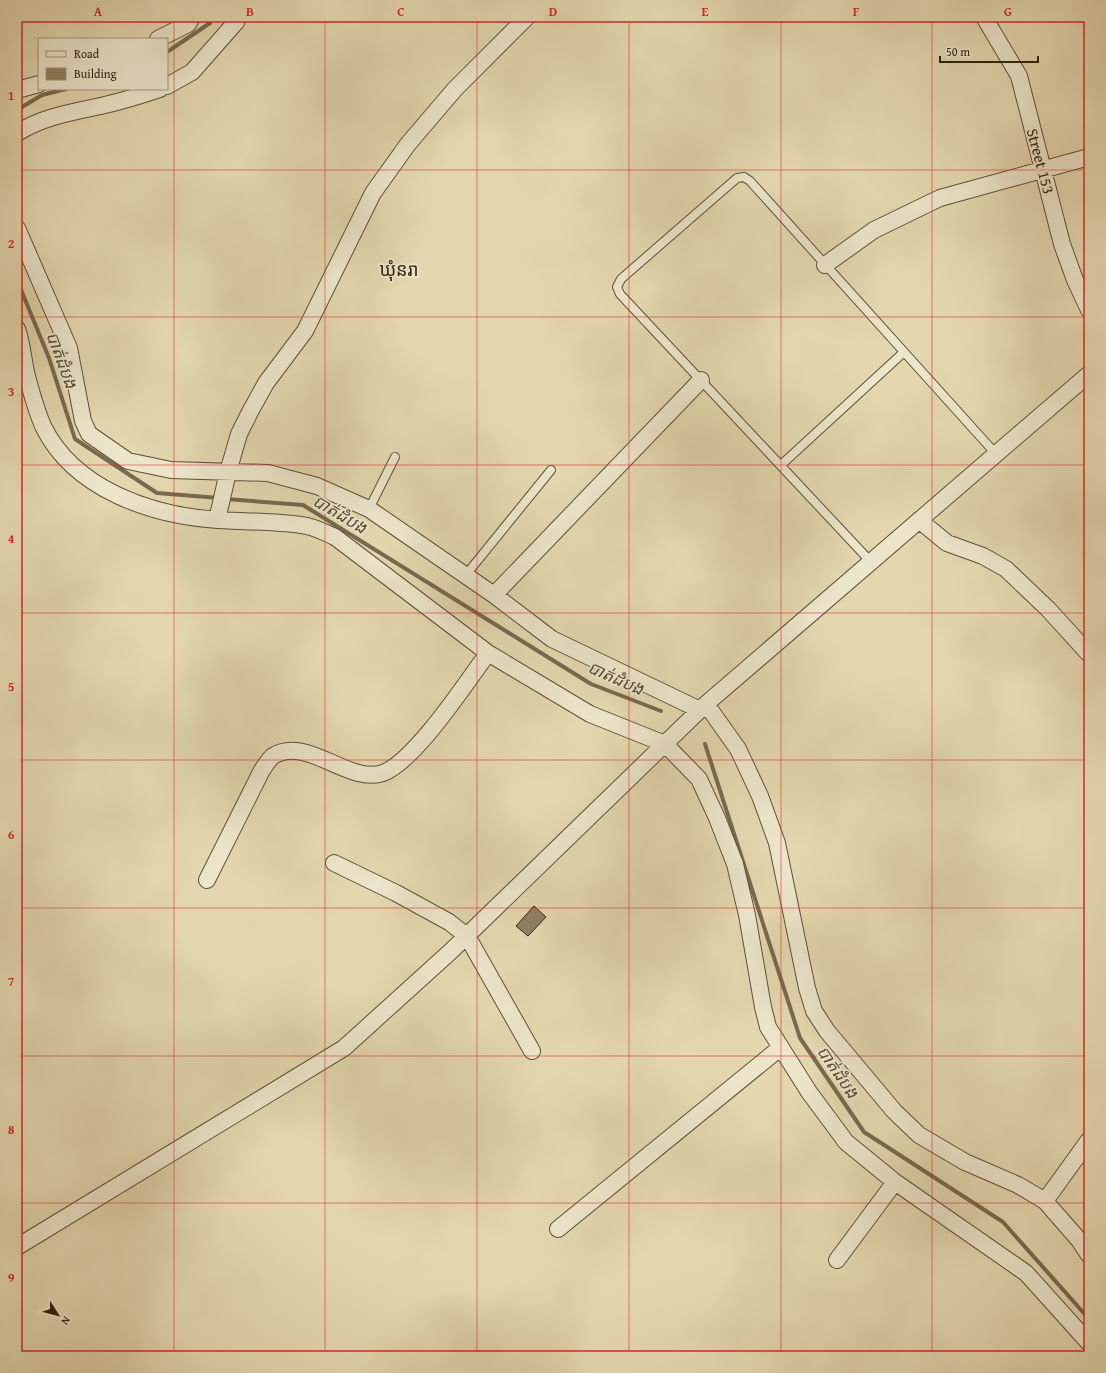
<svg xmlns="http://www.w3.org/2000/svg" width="1106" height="1373" font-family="'Gentium Book Plus','Noto Sans Khmer',serif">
	<rect width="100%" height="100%" fill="#e4d7af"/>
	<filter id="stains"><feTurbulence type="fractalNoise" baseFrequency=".005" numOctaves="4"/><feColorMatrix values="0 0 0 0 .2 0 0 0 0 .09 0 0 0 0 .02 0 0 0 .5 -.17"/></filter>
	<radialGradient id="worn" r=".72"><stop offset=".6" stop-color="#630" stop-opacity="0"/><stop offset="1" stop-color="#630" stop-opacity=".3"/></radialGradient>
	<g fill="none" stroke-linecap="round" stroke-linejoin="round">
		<path stroke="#786a4f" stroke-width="4" d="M 167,52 L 210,23 L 212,17
			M 17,110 L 42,95 L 66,89
			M 17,280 L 49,358 L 75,439 L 157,493 L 219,498
			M 226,499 L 303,505 L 591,684 L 661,711
			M 705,744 L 800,1038 L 864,1132 L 1003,1222 L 1089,1319"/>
	</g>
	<path fill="#8f8163" stroke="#322311" d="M 534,906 L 546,917 L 528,936 L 516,926 Z"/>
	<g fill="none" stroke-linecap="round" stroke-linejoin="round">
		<g stroke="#5e5038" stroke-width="10">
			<path id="service" d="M 781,465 L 904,352
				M 369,509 L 395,457
				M 871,562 L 620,294 L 617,287 L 621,279 L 737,178 L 744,177 L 750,181 L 996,454
				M 465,576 L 551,470"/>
		</g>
		<g stroke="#5e5038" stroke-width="18">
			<path id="minor" d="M 984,17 L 1019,76 L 1062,244 L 1075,280 L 1089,310
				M 158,39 L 188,24 L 192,17
				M 167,86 L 192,72 L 236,22 L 238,17
				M 17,90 L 39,84
				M 17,133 C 48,114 78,112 113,103 C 129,99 145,94 160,89
				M 17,228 L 69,348 L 83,421 L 89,434 L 128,461 L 171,470 L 268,473 L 317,486 L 369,509 L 494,595 L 552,639 L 700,710
				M 825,265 L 874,230 L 940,198 L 1089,157
				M 17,329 C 23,345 23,363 28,380 C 32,395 37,412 43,426 C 74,490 153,516 219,520 C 246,522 274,521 301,525 C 313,526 324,532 335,537 L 488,653 L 590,714 L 665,744 L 699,779 L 717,818 L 735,864 L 747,915 L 763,1007 L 768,1027 L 809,1092 L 846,1142 L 895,1182 L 1026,1273 L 1089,1343
				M 217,520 L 228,472 L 239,434 L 250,412 L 266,383 L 305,331 L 373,193 L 408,144 L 455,89 L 527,17
				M 919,520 L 947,543 L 983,556 L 1006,569 L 1048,609 L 1089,654
				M 494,595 L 701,380
				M 706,704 L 738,749 L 760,796 L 777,843 L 807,988 L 814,1011 L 827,1031 L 894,1111 L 919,1135 L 965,1162 L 1018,1185 L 1045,1201 L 1079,1240 L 1089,1255
				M 334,863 L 396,893 L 449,922 L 467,936 L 532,1051
				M 207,880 L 262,770 C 265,766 269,759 273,756 C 307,735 349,785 383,773 C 415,761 466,683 488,653
				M 1045,1201 L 1089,1140
				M 558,1229 L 780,1048
				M 17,1247 L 344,1048 L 450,952 L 706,704 L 1089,374
				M 837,1260 L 895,1182"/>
		</g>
		<use href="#service" stroke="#ede5cb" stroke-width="8"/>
		<use href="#minor" stroke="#ede5cb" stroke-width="16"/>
	</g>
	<path fill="none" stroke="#d62828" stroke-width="1" stroke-opacity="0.55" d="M 174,17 L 174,1356M 325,17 L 325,1356M 477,17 L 477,1356M 629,17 L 629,1356M 781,17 L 781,1356M 932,17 L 932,1356M 17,170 L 1089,170M 17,317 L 1089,317M 17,465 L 1089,465M 17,613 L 1089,613M 17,760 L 1089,760M 17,908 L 1089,908M 17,1056 L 1089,1056M 17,1203 L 1089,1203"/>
	<g text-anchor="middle" stroke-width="3.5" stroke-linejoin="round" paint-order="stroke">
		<g font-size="16" fill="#322311" stroke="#ede5cb">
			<text transform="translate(1041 161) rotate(75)" y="6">Street 153</text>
		</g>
		<g font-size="17" font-style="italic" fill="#5b4d35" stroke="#ede5cb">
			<text transform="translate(62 360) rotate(70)" y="6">បាត់ដំបង</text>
			<text transform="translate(340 514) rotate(31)" y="6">បាត់ដំបង</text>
			<text transform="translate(616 678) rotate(24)" y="6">បាត់ដំបង</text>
			<text transform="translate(838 1072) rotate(56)" y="6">បាត់ដំបង</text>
		</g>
		<g font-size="18" fill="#322311" stroke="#ede5cb">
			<text x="399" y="276">ឃុំនរា</text>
		</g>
	</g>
	<rect width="1106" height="1373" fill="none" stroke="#e4d7af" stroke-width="44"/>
	<rect x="38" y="38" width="130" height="52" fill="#ede5cb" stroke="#a29781"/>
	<rect x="46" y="51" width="20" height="6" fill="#ede5cb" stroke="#a29781"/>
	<text x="74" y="58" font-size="12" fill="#322311">Road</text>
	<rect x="46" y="68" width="20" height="12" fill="#8f8163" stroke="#a29781"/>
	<text x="74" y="78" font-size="12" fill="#322311">Building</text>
	<g transform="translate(58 1315) rotate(126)" stroke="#ede5cb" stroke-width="3" paint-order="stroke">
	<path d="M0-3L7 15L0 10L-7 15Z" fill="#322311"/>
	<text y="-6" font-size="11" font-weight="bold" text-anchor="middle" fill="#322311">N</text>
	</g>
	<path d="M940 56v6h98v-6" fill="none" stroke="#322311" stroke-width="2"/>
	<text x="946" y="56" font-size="12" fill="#322311" stroke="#ede5cb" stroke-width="3" paint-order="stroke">50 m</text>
	<rect x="22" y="22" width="1062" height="1329" fill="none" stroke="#d62828" stroke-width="1.5"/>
	<g font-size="13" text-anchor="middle" font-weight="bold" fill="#d62828">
		<text x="98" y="16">A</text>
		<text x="250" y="16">B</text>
		<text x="401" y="16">C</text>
		<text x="553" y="16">D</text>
		<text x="705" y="16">E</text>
		<text x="856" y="16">F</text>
		<text x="1008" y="16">G</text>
		<text x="11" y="100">1</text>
		<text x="11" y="248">2</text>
		<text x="11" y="396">3</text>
		<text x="11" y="543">4</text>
		<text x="11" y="691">5</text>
		<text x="11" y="839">6</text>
		<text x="11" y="986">7</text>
		<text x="11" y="1134">8</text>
		<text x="11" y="1282">9</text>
	</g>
	<rect width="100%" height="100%" filter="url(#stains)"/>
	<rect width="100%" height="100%" fill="url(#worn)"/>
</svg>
